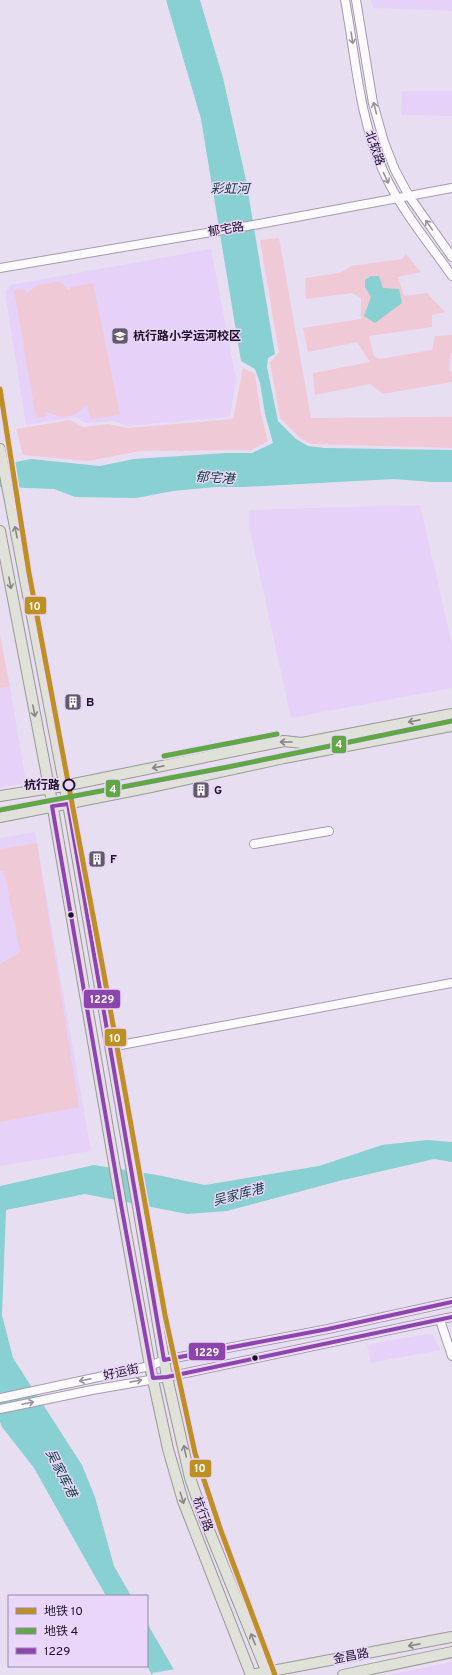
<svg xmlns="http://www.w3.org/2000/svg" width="452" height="1675" font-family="Overpass,'Noto Sans SC',sans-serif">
	<rect width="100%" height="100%" fill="#e8def2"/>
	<path fill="#e6d2f8" d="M 371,0 L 452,0 L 452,11 L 373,8 Z
		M 402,91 L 452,91 L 452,116 L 401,115 Z
		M 211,249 L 236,379 L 230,417 L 127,426 L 114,421 L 86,423 L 75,417 L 26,425 L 5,293 L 10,285 Z
		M 420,505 L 452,644 L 452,688 L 291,718 L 249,526 L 249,510 Z
		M 10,687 L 26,783 L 0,788 L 0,688 Z
		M 35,832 L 91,1151 L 0,1166 L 0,838 Z
		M 425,1334 L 433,1335 L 440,1350 L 371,1363 L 367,1345 Z
		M 452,1662 L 452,1675 L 388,1675 Z"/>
	<path fill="#f0c9d6" d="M 279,238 L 311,418 L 452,417 L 452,448 L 311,444 L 300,438 L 280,418 L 270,362 L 279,353 L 260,240 Z
		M 406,254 L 421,272 L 398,277 L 404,296 L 427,293 L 445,312 L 432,315 L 432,327 L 369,336 L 374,356 L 379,359 L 432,350 L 435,336 L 452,335 L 452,353 L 451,353 L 449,370 L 452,372 L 452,382 L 383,394 L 370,384 L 315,395 L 313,373 L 370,362 L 357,342 L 308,352 L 303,328 L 361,319 L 361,298 L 352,293 L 306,299 L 305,278 L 340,273 L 351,266 L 402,259 Z
		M 54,282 L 62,283 L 69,291 L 71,287 L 93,283 L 120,415 L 91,419 L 87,404 C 72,419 64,420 45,411 L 46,417 L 36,418 L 14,290 L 25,289 L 26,294 L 38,285 Z
		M 243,368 L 255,374 L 261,414 L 268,441 L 251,450 L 140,451 L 88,461 L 23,455 L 16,429 L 70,420 L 83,427 L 108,424 L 128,428 L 233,419 Z
		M 0,635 L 10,687 L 0,688 Z
		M 37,843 L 79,1107 L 0,1122 L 0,964 L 20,952 L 4,871 L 0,871 L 0,849 Z"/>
	<path fill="#88d0d1" d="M 166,0 L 200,0 L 223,78 L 246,180 L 275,354 L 268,358 L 267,367 L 278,421 L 296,439 L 308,446 L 325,448 L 452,450 L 452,482 L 432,482 L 394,479 L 243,487 L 216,487 L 173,491 L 136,498 L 75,497 L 54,489 L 0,487 L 0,465 L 31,459 L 100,466 L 134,459 L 226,453 L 252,453 L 273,443 L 265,414 L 260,383 L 255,369 L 241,361 L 201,119 Z
		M 371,276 L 379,276 L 383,288 L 399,289 L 402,303 L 375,323 L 364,316 L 371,297 L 365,287 L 365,280 Z
		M 427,1140 L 452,1142 L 452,1162 L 434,1159 L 339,1181 L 227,1211 L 187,1214 L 85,1194 L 6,1210 L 2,1315 L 13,1358 L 82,1465 L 95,1497 L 114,1566 L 131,1596 L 106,1596 L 34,1468 L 2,1427 L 0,1422 L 0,1186 L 94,1165 L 157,1175 L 205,1185 L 319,1166 L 382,1145 Z
		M 147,1623 L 177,1675 L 152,1675 L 147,1666 Z"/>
	<path fill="#e8def2" d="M 176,1669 L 179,1675 L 153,1675 L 152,1673 Z"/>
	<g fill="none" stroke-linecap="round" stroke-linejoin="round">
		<g stroke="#a49aad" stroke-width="10">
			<path id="minor" d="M 345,0 C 356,58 359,121 385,175 C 402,211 429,243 452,276
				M 356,0 L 373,103 L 384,142 L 395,170 L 409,196 L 452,257
				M 0,268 L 259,224 L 452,188
				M 254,844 L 329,831
				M 110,1047 L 452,983
				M 440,1320 L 452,1356
				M 0,1398 L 150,1366 L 164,1360 L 328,1329 L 452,1302
				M 0,1409 L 92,1390 L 167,1377 L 452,1317"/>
		</g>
		<g stroke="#979992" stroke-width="12">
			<path id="major" d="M 0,449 L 68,804 L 130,1160 L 167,1377 L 190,1478 L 204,1518 L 268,1675
				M 0,531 L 51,797 L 122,1210 L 150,1366 L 168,1449 L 183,1501 L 251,1675
				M 0,796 L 64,786 L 284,741 L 302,743 L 452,714
				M 0,817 L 151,787 L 284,758 L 452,726
				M 251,1675 L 452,1637
				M 343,1675 L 452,1652"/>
		</g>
		<use href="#minor" stroke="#fcfafd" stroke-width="8"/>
		<use href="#major" stroke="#e0e2da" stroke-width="10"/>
		<g stroke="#e9d6fa" stroke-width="7">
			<path id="bus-1" d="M 452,1302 L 328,1329 L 164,1360 L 68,804 L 52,806 L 122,1210 L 153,1378 L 167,1377 L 452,1317"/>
		</g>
		<use href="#bus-1" stroke="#8e44ad" stroke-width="4"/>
		<g stroke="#e9d6fa" stroke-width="8">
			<path id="metro-1" d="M 0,389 L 29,573 L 103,969 L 165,1315 L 195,1453 L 221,1531 L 275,1675"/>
		</g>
		<g stroke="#e9d6fa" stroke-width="8">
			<path id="metro-2" d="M 164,756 L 277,734
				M 0,810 L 228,767 L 452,721"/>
		</g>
		<use href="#metro-1" stroke="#be8f21" stroke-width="5"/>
		<use href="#metro-2" stroke="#5fa844" stroke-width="5"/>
	</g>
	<defs><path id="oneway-shaft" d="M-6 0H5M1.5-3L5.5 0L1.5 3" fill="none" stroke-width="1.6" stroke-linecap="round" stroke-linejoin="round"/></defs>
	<g stroke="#98929d">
		<use href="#oneway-shaft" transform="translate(352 38) rotate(81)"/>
		<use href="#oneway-shaft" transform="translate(375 108) rotate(-104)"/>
		<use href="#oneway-shaft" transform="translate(386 178) rotate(64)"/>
		<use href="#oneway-shaft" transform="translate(429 225) rotate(-125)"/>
		<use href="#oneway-shaft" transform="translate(85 1380) rotate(168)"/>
		<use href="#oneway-shaft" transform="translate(136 1381) rotate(-11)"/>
		<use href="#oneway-shaft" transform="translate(28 1403) rotate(-12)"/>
	</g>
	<g stroke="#898489">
		<use href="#oneway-shaft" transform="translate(16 532) rotate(-101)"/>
		<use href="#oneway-shaft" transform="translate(10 583) rotate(79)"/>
		<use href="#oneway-shaft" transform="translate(34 711) rotate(79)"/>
		<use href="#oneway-shaft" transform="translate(414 721) rotate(169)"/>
		<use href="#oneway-shaft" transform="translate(286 742) rotate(180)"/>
		<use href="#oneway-shaft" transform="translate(158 767) rotate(169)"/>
		<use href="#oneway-shaft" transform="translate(185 1451) rotate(-102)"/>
		<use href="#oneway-shaft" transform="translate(182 1498) rotate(73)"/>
		<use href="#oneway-shaft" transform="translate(253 1639) rotate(-112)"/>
		<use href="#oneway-shaft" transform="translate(414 1645) rotate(169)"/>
	</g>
	<defs>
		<g id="school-square" transform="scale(0.9)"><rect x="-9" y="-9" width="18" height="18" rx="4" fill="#65596e" stroke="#e9d6fa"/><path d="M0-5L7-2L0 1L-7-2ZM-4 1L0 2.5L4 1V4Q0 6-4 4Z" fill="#fff"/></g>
		<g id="building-square" transform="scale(0.9)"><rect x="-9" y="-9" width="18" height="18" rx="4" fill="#65596e" stroke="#e9d6fa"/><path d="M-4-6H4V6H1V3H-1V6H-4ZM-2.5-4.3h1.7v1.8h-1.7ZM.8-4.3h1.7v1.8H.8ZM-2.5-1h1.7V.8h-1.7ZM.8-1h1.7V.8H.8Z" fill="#fff"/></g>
	</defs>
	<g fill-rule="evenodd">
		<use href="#school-square" x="120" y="336"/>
		<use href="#building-square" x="73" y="702"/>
		<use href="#building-square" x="201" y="790"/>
		<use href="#building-square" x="97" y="859"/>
	</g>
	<circle fill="#e9d6fa" stroke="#1e1227" stroke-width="2" cx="69" cy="785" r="5.5"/>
	<g fill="#1e1227" stroke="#e9d6fa" stroke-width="1.5">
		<circle cx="71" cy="915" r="3.5"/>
		<circle cx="255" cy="1358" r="3.5"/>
	</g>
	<g text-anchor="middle" stroke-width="3" stroke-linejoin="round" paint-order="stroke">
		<g font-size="12" fill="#1e1227" stroke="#e9d6fa">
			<text transform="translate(375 148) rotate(71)" y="4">北软路</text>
			<text transform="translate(226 229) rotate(-9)" y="4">郁宅路</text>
			<text transform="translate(121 1372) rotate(-12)" y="4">好运街</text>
			<text transform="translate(203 1514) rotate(70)" y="4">杭行路</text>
			<text transform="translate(351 1656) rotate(-11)" y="4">金昌路</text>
		</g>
		<g font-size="12" font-weight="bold" fill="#1e1227" stroke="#e9d6fa" text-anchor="start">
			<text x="133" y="340">杭行路小学运河校区</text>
			<text x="86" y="706">B</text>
			<text x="214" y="794">G</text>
			<text x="110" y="863">F</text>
		</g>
		<g font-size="12" font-weight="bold" fill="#1e1227" stroke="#e9d6fa" text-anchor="end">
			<text x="60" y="789">杭行路</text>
		</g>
		<g font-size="13" font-style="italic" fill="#0f413e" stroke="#e9d6fa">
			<text x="230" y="193">彩虹河</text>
			<text transform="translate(215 477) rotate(4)" y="5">郁宅港</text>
			<text transform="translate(238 1194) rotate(-15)" y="5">吴家库港</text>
			<text transform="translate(62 1473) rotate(63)" y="5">吴家库港</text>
		</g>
	</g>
	<g stroke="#e9d6fa" stroke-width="1.5">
		<rect x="24" y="596" width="23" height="19" rx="4" fill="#be8f21"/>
		<rect x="331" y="735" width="16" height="19" rx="4" fill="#5fa844"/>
		<rect x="105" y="779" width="16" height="19" rx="4" fill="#5fa844"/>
		<rect x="83" y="989" width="38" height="20" rx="4" fill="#8e44ad"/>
		<rect x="104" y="1028" width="23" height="19" rx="4" fill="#be8f21"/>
		<rect x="188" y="1342" width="38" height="19" rx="4" fill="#8e44ad"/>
		<rect x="189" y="1459" width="23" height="19" rx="4" fill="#be8f21"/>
	</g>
	<g font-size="11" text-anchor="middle" font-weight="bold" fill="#fff">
		<text x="35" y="610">10</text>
		<text x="339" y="748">4</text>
		<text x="113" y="793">4</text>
		<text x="102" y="1003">1229</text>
		<text x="115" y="1042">10</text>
		<text x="207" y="1356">1229</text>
		<text x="200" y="1472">10</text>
	</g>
	<rect x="8" y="1595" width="140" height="72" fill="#e9d6fa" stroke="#9888a6"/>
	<rect x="16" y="1608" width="20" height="6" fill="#be8f21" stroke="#9888a6"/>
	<text x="44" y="1615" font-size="12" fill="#1e1227">地铁 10</text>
	<rect x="16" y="1628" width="20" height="6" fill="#5fa844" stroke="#9888a6"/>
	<text x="44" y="1635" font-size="12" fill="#1e1227">地铁 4</text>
	<rect x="16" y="1648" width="20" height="6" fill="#8e44ad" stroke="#9888a6"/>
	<text x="44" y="1655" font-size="12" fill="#1e1227">1229</text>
</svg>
